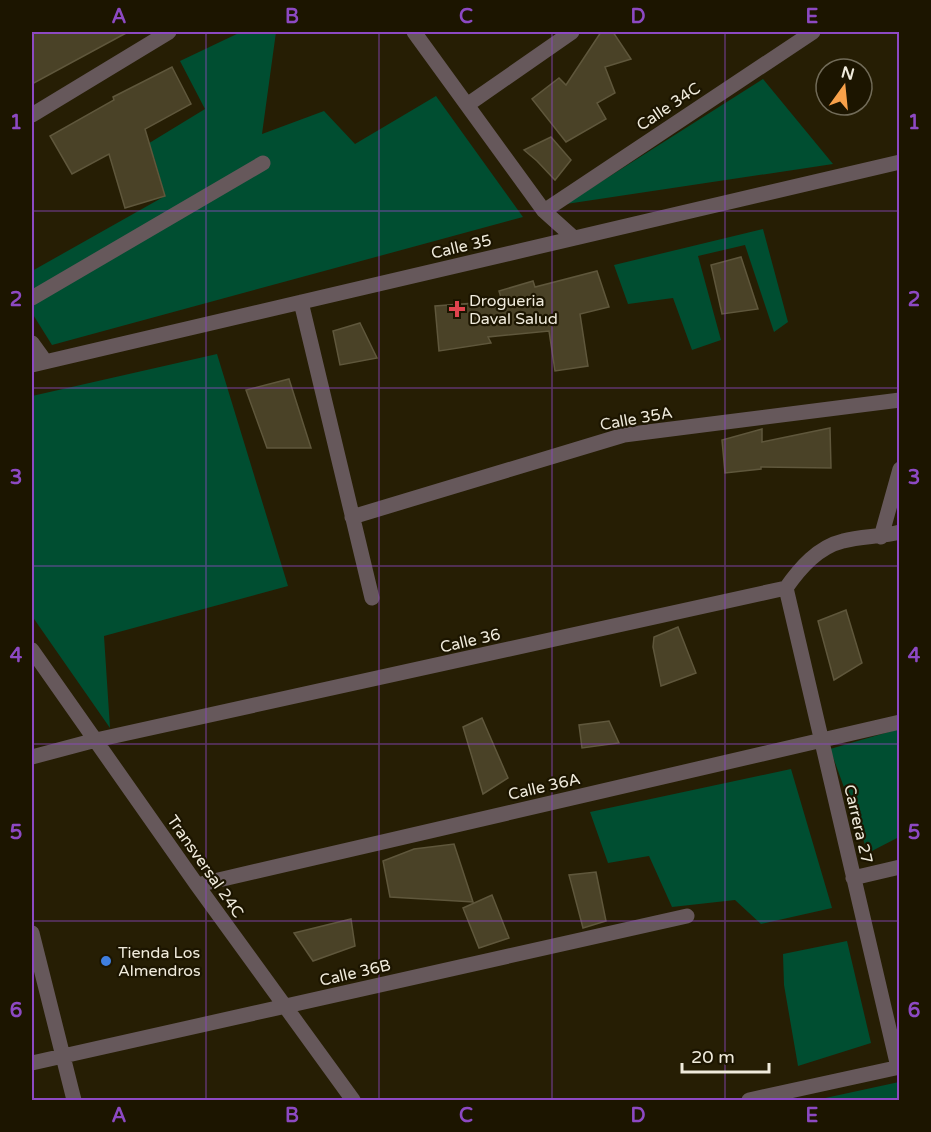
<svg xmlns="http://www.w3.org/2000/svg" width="931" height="1132" font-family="'Varela Round',sans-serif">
	<rect width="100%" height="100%" fill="#261e04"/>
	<path fill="#004e31" d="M 241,32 L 276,32 L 262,134 L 324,111 L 355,144 L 436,96 L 523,217 L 52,345 L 32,313 L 32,271 L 165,196 L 154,157 L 146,145 L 205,109 L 180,61 Z
		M 763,79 L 833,164 L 566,204 Z
		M 763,229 L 788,322 L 774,332 L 745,245 L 698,256 L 721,340 L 692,350 L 673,298 L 628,304 L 614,265 Z
		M 217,354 L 288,586 L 104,636 L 110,728 L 32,616 L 32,396 Z
		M 899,729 L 899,837 L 868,853 L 830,749 Z
		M 791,769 L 832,908 L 761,924 L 735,900 L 672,907 L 649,856 L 608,863 L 590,812 Z
		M 847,941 L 871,1043 L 798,1066 L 784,985 L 783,954 Z
		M 899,1082 L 899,1100 L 816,1100 Z"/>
	<path fill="#4a4227" stroke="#5f573c" stroke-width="1.5" d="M 32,32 L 128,32 L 32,84 Z
		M 601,32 L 613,32 L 631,59 L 605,67 L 615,93 L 597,103 L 606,119 L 566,142 L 532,99 L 559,78 L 566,85 Z
		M 172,67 L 191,104 L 145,129 L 165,196 L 125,208 L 109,154 L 72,174 L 50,136 L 114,100 L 113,97 Z
		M 551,137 L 571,160 L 555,180 L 537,161 L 524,150 Z
		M 741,257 L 758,309 L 722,314 L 711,265 Z
		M 597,271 L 609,307 L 580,314 L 588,366 L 555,371 L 549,331 L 488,337 L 491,343 L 439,351 L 435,306 L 502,301 L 499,291 L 533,281 L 535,287 Z
		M 360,323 L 377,358 L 340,365 L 333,331 Z
		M 289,379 L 311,448 L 267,448 L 246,390 Z
		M 830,428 L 831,468 L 761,467 L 761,469 L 725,473 L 722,440 L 762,429 L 762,442 Z
		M 846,610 L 862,663 L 834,680 L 818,621 Z
		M 678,627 L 696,673 L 661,686 L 653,647 L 654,637 Z
		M 482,718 L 508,778 L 483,794 L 463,727 Z
		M 609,721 L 619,743 L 582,748 L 579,725 Z
		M 454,844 L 473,902 L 390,897 L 383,861 L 414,849 Z
		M 596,872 L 606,921 L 583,928 L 569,875 Z
		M 492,895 L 509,938 L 479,948 L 463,908 Z
		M 351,919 L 355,946 L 313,961 L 294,933 Z"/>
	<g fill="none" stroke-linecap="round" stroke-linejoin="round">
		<path stroke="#66585b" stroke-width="15" d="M 414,32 L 544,211 L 574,238
			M 467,105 L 572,32
			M 32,115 L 169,32
			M 544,211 L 813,32
			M 32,298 L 263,163
			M 301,302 L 372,598
			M 32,343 L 45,361
			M 32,365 L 900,162
			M 352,517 L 624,435 L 900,400
			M 881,537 L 900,469
			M 786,588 L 898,1067
			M 32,650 L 197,885 L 353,1100
			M 32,757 L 96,740 L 786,588 C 800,568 818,547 843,541 C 861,536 881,537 900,532
			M 853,878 L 900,867
			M 197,885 L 900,722
			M 32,933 L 74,1100
			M 32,1063 L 687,916
			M 749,1100 L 900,1067"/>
	</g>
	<path fill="none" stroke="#8d49c3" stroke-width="1.5" stroke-opacity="0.55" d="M 206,32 L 206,1100M 379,32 L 379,1100M 552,32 L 552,1100M 725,32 L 725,1100M 32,211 L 900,211M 32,388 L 900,388M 32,566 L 900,566M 32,744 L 900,744M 32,921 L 900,921"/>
	<path fill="#e0444e" stroke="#1c1500" stroke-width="2" d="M454 300h6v6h6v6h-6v6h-6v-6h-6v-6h6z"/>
	<circle fill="#3f7fe0" stroke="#1c1500" stroke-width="2" cx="106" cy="961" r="6"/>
	<g text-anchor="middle" stroke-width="4.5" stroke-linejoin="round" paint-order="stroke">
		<g font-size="16" fill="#f0ebdc" stroke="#1c1500">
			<text transform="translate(668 106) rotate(-34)" y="6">Calle 34C</text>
			<text transform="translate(461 246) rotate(-13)" y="6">Calle 35</text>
			<text transform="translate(636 418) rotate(-10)" y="6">Calle 35A</text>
			<text transform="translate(470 640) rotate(-13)" y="6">Calle 36</text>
			<text transform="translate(544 786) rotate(-13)" y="6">Calle 36A</text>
			<text transform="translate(859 824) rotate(77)" y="6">Carrera 27</text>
			<text transform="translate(206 866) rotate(55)" y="6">Transversal 24C</text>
			<text transform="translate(355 972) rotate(-13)" y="6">Calle 36B</text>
		</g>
		<g font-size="16" fill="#f0ebdc" stroke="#1c1500" text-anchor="start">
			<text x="469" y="306">Drogueria<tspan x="469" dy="18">Daval Salud</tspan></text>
			<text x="118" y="958">Tienda Los<tspan x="118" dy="18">Almendros</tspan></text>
		</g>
	</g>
	<rect width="931" height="1132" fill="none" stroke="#1c1500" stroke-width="66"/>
	<g transform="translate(844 87) rotate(15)"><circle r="28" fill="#1c1500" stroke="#716b58" stroke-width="1.5"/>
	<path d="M0-4.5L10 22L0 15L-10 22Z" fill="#f8a14a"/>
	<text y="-9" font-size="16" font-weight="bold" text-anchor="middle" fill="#f0ebdc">N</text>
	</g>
	<path d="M682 1063v9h87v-9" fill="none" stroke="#f0ebdc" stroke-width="3"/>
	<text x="691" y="1063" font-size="18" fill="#f0ebdc" stroke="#1c1500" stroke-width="4.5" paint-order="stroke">20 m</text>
	<rect x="33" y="33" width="865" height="1066" fill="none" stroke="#8d49c3" stroke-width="2"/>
	<g font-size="20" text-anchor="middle" font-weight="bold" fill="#8d49c3">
		<text x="119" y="23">A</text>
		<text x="292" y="23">B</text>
		<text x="466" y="23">C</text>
		<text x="638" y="23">D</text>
		<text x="812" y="23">E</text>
		<text x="16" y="129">1</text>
		<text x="914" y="129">1</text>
		<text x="16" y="306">2</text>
		<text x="914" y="306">2</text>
		<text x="16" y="484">3</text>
		<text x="914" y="484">3</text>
		<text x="16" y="662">4</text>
		<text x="914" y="662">4</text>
		<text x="16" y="839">5</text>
		<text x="914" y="839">5</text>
		<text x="16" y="1017">6</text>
		<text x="914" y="1017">6</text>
		<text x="119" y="1122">A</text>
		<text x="292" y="1122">B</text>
		<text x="466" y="1122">C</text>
		<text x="638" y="1122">D</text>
		<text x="812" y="1122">E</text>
	</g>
</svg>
